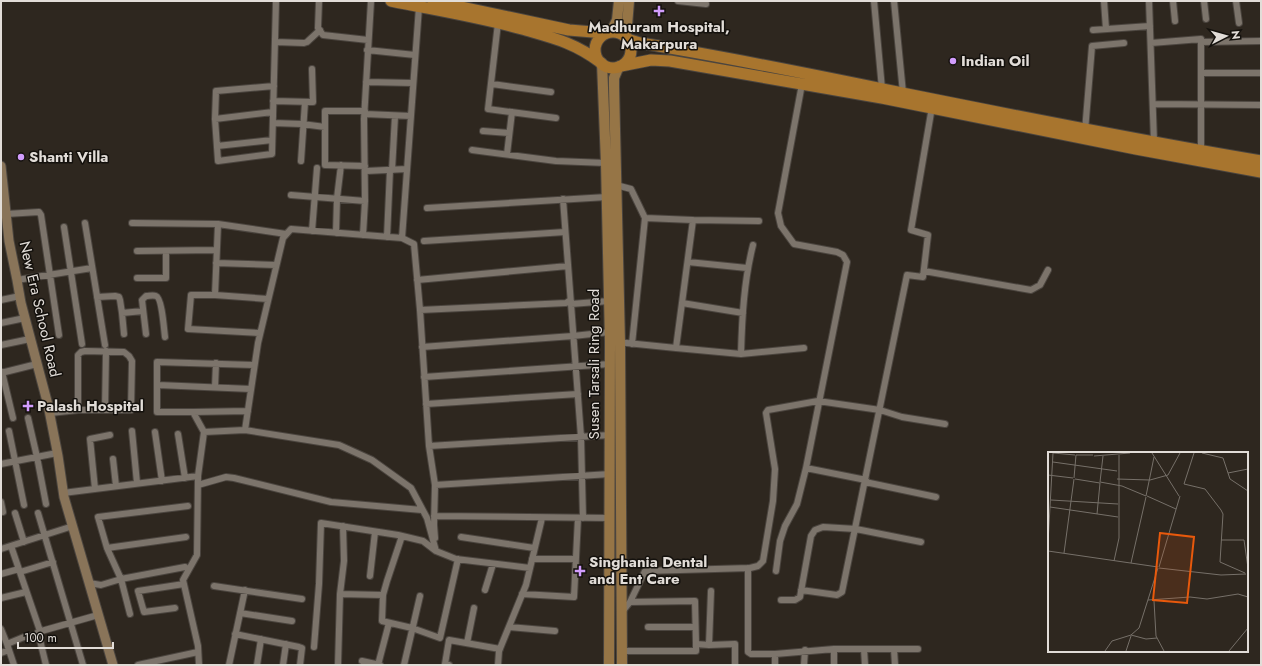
<svg xmlns="http://www.w3.org/2000/svg" width="1262" height="666" font-family="Jost,sans-serif">
	<rect width="100%" height="100%" fill="#2e271f"/>
	<g fill="none" stroke-linecap="round" stroke-linejoin="round">
		<g stroke="#4b453f" stroke-width="8">
			<path id="street" d="M 319,1 L 318,28 L 323,35 L 368,40
				M 678,1 L 706,4
				M 874,1 L 882,89
				M 894,1 L 903,93
				M 1104,1 L 1106,29
				M 1149,1 L 1154,142
				M 1173,1 L 1175,21
				M 1204,1 L 1206,19
				M 1236,1 L 1239,23
				M 498,23 L 488,109 L 556,118
				M 1093,30 L 1150,26
				M 275,42 L 304,43 L 307,42 L 320,30
				M 1201,42 L 1261,41
				M 1151,43 L 1201,39 L 1201,152
				M 367,50 L 415,55
				M 1201,73 L 1261,73
				M 366,82 L 413,83
				M 492,84 L 551,92
				M 802,84 L 778,213 L 781,226 L 794,244 L 837,252 L 843,255 L 847,262 L 806,468 L 866,480
				M 274,86 L 216,91 L 215,119 L 218,161 L 272,154 C 273,103 275,52 276,1
				M 273,101 L 313,102 L 312,69
				M 1153,104 L 1261,105
				M 365,111 L 325,111 L 325,165 L 365,166
				M 365,114 L 411,116
				M 215,119 L 273,112
				M 273,123 L 302,124 L 325,127
				M 483,131 L 509,133
				M 1085,131 L 1092,46 L 1124,43
				M 217,146 L 272,140
				M 472,150 L 556,161 L 606,163
				M 507,154 L 512,112
				M 301,161 L 305,102
				M 392,170 L 395,116
				M 366,171 L 407,169
				M 616,185 L 631,189 L 645,218 L 693,220 L 676,348 L 617,342
				M 291,195 L 365,201 L 364,119 L 371,1
				M 427,208 L 607,197
				M 6,214 L 39,212 L 41,215 L 59,335
				M 693,220 L 759,221
				M 85,223 L 105,345
				M 132,223 L 218,224
				M 64,227 L 82,344
				M 312,231 L 317,168
				M 336,233 L 337,198 L 341,165
				M 363,235 L 365,201
				M 387,237 L 390,170
				M 402,238 L 414,244 L 420,310 L 429,446 L 610,435
				M 424,241 L 565,232
				M 137,251 L 216,250
				M 688,262 L 747,268
				M 216,263 L 276,265
				M 924,271 L 1031,290 L 1040,285 L 1048,270
				M 137,278 L 166,278 L 166,251
				M 17,280 L 92,268
				M 417,280 L 568,266
				M 215,295 L 191,295 L 188,329 L 260,333
				M 97,297 L 115,296 L 119,297 L 120,300 L 122,313 L 143,311
				M 268,299 L 215,295 L 218,224 L 286,234
				M 1,300 L 20,296
				M 682,303 L 743,313
				M 420,310 L 566,303 L 569,301 L 571,304 L 563,199
				M 122,313 L 124,334
				M 1,323 L 25,318
				M 146,334 L 142,300 L 146,296 C 149,296 153,295 156,296 C 162,298 164,330 165,337
				M 632,344 L 645,218
				M 1,345 L 30,339
				M 422,347 L 573,336 L 610,332
				M 676,348 L 741,354 L 804,348
				M 741,354 C 742,317 744,281 753,245
				M 2,372 L 13,418
				M 1,373 L 37,364
				M 424,377 L 610,364
				M 158,385 L 251,389
				M 215,387 L 216,363
				M 426,404 L 578,394
				M 105,410 L 106,351
				M 193,412 L 248,411
				M 50,413 L 78,410 L 131,410 L 132,361 L 129,356 L 124,352 L 85,351 L 81,352 L 78,355 L 78,410
				M 28,418 L 37,457 L 46,504
				M 245,430 L 339,445 L 372,460 L 411,488 L 427,518 L 436,551
				M 9,431 L 24,505
				M 132,431 L 137,483
				M 155,432 L 162,481
				M 204,432 L 193,412 L 157,412 L 157,362 L 254,365
				M 178,434 L 185,478
				M 429,446 L 435,485 L 434,525 L 435,538
				M 113,459 L 116,486
				M 1,464 L 57,453
				M 865,482 L 936,497
				M 198,485 L 226,477 L 234,478 L 331,502 L 422,510
				M 435,485 L 610,474
				M 95,489 L 90,439 L 110,435
				M 63,493 L 198,476
				M 1,502 L 3,512
				M 15,513 L 24,542
				M 38,513 L 83,665
				M 434,516 L 610,518
				M 583,518 L 581,437 L 571,304 L 609,301
				M 343,526 L 344,561 L 340,594 L 383,595
				M 402,536 L 387,581 L 383,595 L 382,621 L 412,628 L 440,638 L 458,559
				M 461,537 L 534,548
				M 11,546 L 40,631
				M 107,548 L 186,537
				M 1,549 L 73,526
				M 532,559 L 576,559
				M 748,568 L 748,652 L 751,654 L 775,654
				M 776,571 L 780,541 L 785,526 L 797,504 L 806,468
				M 20,572 L 53,562
				M 1,574 L 19,569
				M 370,576 L 375,532
				M 89,583 L 101,585 L 121,579 L 185,567
				M 214,586 L 302,599
				M 485,590 L 493,564
				M 801,590 L 837,595 L 842,592 L 907,275 L 923,277 L 928,235 L 911,230 L 932,107
				M 711,591 L 709,645 L 735,644 L 735,665
				M 522,594 L 574,597 L 578,518
				M 1,598 L 26,592
				M 781,600 L 795,600 L 800,597 L 811,536 L 815,530 L 823,527 L 856,529 L 921,542
				M 630,602 L 695,601 L 696,644
				M 175,608 L 144,612 L 138,591 L 184,584
				M 622,612 L 630,602 L 645,571 L 750,568 L 758,566 L 763,561 L 773,501 L 775,469 L 766,413 L 768,410 L 818,401 L 880,410 L 902,417 L 945,424
				M 240,613 L 292,621
				M 130,614 L 121,579 L 107,548 L 98,517 L 188,506
				M 509,627 L 555,631
				M 648,627 L 695,627
				M 1,629 L 7,644
				M 235,634 L 299,647 L 302,648 L 300,665
				M 467,643 L 474,608
				M 314,647 L 319,584 L 321,523 L 398,535 L 423,541 L 436,551 L 456,559 L 530,568
				M 864,649 L 865,665
				M 894,649 L 895,665
				M 622,651 L 696,651 L 696,644 L 709,645
				M 1,653 L 9,650
				M 362,661 L 380,665
				M 14,665 L 7,644 L 24,637 L 39,635
				M 46,665 L 38,632 L 98,615
				M 138,665 L 198,652
				M 199,665 L 198,646 L 183,580 L 197,555 L 198,476 L 204,432 L 245,430 L 258,343 L 283,238 L 291,229 L 402,238 L 419,7
				M 229,665 L 245,590
				M 257,665 L 261,639
				M 283,665 L 286,644
				M 338,665 L 340,594
				M 378,665 L 389,623
				M 404,665 L 420,596
				M 449,665 L 445,664 L 449,640 L 500,649
				M 498,665 L 499,651 L 526,585 L 542,518
				M 775,665 L 775,654 L 834,649
				M 804,665 L 805,650
				M 834,665 L 834,649 L 918,649"/>
		</g>
		<g stroke="#4b453f" stroke-width="11">
			<path id="secondary" d="M 1,166 L 9,241 L 17,280 L 21,303 L 48,405 L 58,456 L 64,497 L 113,665"/>
		</g>
		<g stroke="#4b453f" stroke-width="12">
			<path id="primary" d="M 611,32 L 617,20 L 619,1
				M 626,38 L 629,1
				M 602,63 L 606,163 L 610,342 L 609,665
				M 619,66 L 614,78 L 614,86 L 620,343 L 622,665"/>
		</g>
		<g stroke="#4b453f" stroke-width="13">
			<path id="highway" d="M 391,1 C 435,10 479,17 522,29 C 553,38 573,42 600,62
				M 433,1 L 569,30 L 605,33
				M595 50a18 18 0 1 1 36 0a18 18 0 1 1-36 0Z
				M 627,39 L 640,43 C 728,57 815,75 902,93 C 1021,117 1141,141 1261,161
				M 621,66 L 651,60 L 670,61 L 882,98 L 1136,149 L 1261,172"/>
		</g>
		<use href="#street" stroke="#7c746b" stroke-width="6"/>
		<use href="#secondary" stroke="#897459" stroke-width="9"/>
		<use href="#primary" stroke="#967546" stroke-width="10"/>
		<use href="#highway" stroke="#a8752e" stroke-width="11"/>
	</g>
	<g fill="#d29dfd" stroke="#14110d" stroke-width="1.5">
		<path d="M657 5h4v4h4v4h-4v4h-4v-4h-4v-4h4z"/>
		<circle cx="953" cy="61" r="4"/>
		<circle cx="21" cy="157" r="4"/>
		<path d="M26 400h4v4h4v4h-4v4h-4v-4h-4v-4h4z"/>
		<path d="M578 565h4v4h4v4h-4v4h-4v-4h-4v-4h4z"/>
	</g>
	<g text-anchor="middle" stroke-width="3" stroke-linejoin="round" paint-order="stroke">
		<g font-size="15" font-weight="bold" fill="#e2ddd8" stroke="#14110d" text-anchor="start">
			<text x="659" y="32" text-anchor="middle">Madhuram Hospital,<tspan x="659" dy="17">Makarpura</tspan></text>
			<text x="961" y="66">Indian Oil</text>
			<text x="29" y="162">Shanti Villa</text>
			<text x="37" y="411">Palash Hospital</text>
			<text x="589" y="567">Singhania Dental<tspan x="589" dy="17">and Ent Care</tspan></text>
		</g>
		<g font-size="15" fill="#e2ddd8" stroke="#14110d">
			<text transform="translate(40 309) rotate(77)" y="5">New Era School Road</text>
			<text transform="translate(594 364) rotate(-90)" y="5">Susen Tarsali Ring Road</text>
		</g>
	</g>
	<g transform="translate(1048 452)">
		<rect width="200" height="200" fill="#2e271f"/>
		<path fill="none" stroke="#767069" stroke-width="1" d="M 5,1 L 27,3M 104,1 L 131,44M 154,1 L 175,6 L 182,27 L 200,39M 28,3 L 45,3M 46,4 L 82,1M 5,10 L 69,19M 180,21 L 200,17M 0,23 L 25,26M 26,26 L 28,3M 27,27 L 52,31M 69,27 L 102,28 L 120,23 L 132,1M 52,30 L 74,34 L 98,44M 52,30 L 55,4M 136,32 L 157,37 L 173,58 L 175,62 L 172,110 L 197,121M 136,32 L 146,1M 98,44 L 106,5M 99,44 L 128,57M 3,48 L 70,52M 2,55 L 70,65M 49,62 L 52,31M 173,88 L 196,88 L 200,116M 0,91 L 5,1M 0,99 L 110,115M 16,101 L 26,27M 66,109 L 71,86 L 71,3M 83,111 L 98,45M 111,115 L 132,44M 111,116 L 173,123 L 198,122M 100,148 L 142,145 L 159,147 L 190,142 L 200,145M 106,149 L 108,184 L 116,199M 83,183 L 98,187 L 109,186M 57,199 L 64,189 L 83,183 L 91,176 L 110,116M 78,199 L 83,184M 181,199 L 200,176"/>
		<path fill="#e8590c" fill-opacity="0.15" stroke="#e8590c" stroke-width="2" d="M 112,81 L 146,85 L 139,151 L 105,148 Z"/>
		<rect width="200" height="200" fill="none" stroke="#e2ddd8" stroke-width="2"/>
	</g>
	<rect width="1262" height="666" fill="none" stroke="#e2ddd8" stroke-width="4"/>
	<g transform="translate(1226 36) rotate(84)" stroke="#14110d" stroke-width="3" paint-order="stroke">
	<path d="M0-3L7 15L0 10L-7 15Z" fill="#e2ddd8"/>
	<text y="-6" font-size="11" font-weight="bold" text-anchor="middle" fill="#e2ddd8">N</text>
	</g>
	<path d="M18 642v6h95v-6" fill="none" stroke="#e2ddd8" stroke-width="2"/>
	<text x="24" y="642" font-size="12" fill="#e2ddd8" stroke="#14110d" stroke-width="3" paint-order="stroke">100 m</text>
</svg>
